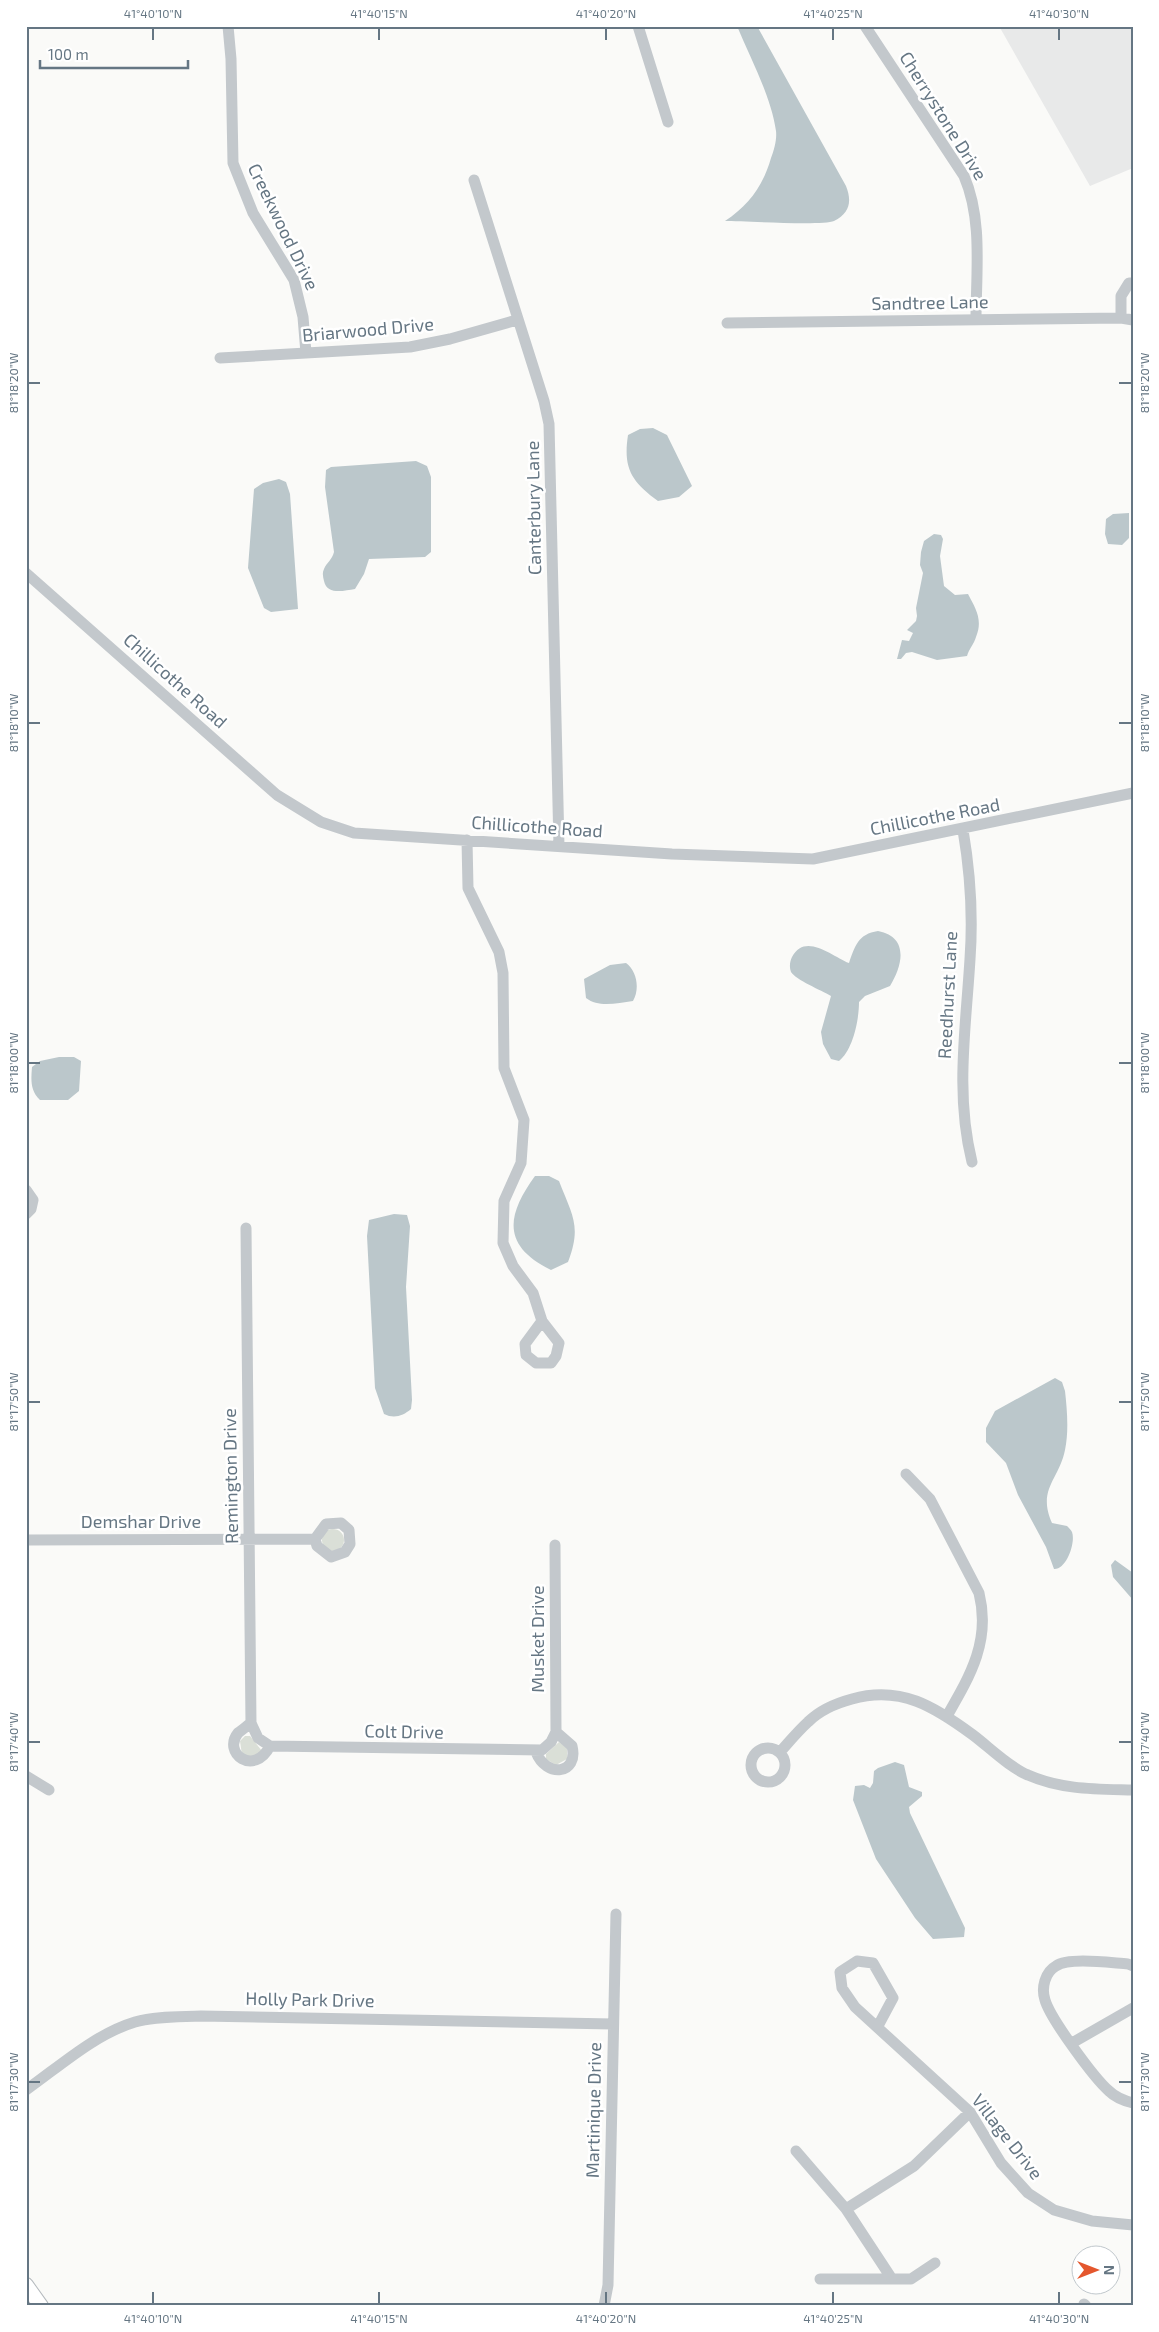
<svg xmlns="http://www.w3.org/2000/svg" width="1159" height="2332" font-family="'Exo 2',sans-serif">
	<rect width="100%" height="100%" fill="#fafaf8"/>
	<path fill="#e8e9e9" d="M 999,26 L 1133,26 L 1133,168 L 1090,186 Z"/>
	<path fill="#dadfd7" d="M322 1540a11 11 0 1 1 22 0a11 11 0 1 1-22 0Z
		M 245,1736 L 250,1736 L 262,1751 L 255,1758 L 242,1755 L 240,1741 Z
		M 559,1742 L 567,1748 L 567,1759 L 556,1765 L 546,1759 L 546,1754 Z"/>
	<path fill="#bbc7cb" d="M 737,26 L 757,26 L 846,186 C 852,201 850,213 834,221 C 823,226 743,221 725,221 C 749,205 763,186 771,158 C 774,150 777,140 776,131 C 771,96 751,60 737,26 Z
		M 653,428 L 667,435 L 692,486 L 679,497 L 658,501 C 631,481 623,468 628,435 L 640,429 Z
		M 416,461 L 427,466 L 431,477 L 431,552 L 425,557 L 369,559 L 364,574 L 355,589 C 343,591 327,595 324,581 C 323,577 322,573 324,569 C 327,562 332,560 334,552 L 325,487 L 326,470 L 331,467 Z
		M 279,479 L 286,482 L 290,494 L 298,609 L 271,612 L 264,608 L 248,568 L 254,489 L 263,483 Z
		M 1129,513 L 1129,538 L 1122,545 L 1108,544 L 1105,534 L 1106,519 L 1113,514 Z
		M 934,534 L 941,535 L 943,539 L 940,556 L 944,586 L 955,595 L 968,594 C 976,609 983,620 976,637 C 974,644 969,649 967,656 L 937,660 L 912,652 L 906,653 L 901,659 L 897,659 L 902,640 L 909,641 L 913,633 L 907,630 L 916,621 L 917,616 L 916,608 L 923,573 L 920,565 L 921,552 L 924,541 Z
		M 878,931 C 909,937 903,965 890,986 L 865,996 L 859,1002 C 859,1020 853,1050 839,1061 L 831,1059 L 823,1044 L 821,1032 L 831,996 C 821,990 796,980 791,972 C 789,967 790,961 792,957 C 805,932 832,956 849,963 C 855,946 858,934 878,931 Z
		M 626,963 C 637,971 640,989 633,1001 C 617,1003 599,1008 586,998 L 584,979 L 610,965 Z
		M 59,1057 L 74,1057 L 81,1061 L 79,1091 L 68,1100 L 40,1100 C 30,1091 31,1079 32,1067 L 40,1061 Z
		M 535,1176 L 549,1176 L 559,1181 C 572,1215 582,1226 568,1262 L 551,1270 C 502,1246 506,1216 535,1176 Z
		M 394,1214 L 407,1215 L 410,1226 L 406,1287 L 412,1400 L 411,1409 C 403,1416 394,1419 384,1414 L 375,1388 L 367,1236 L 369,1220 Z
		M 1055,1378 L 1062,1382 L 1065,1391 C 1067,1409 1069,1431 1065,1450 C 1059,1480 1037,1489 1052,1523 L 1067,1526 C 1069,1528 1071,1530 1072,1532 C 1076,1543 1066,1570 1054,1569 L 1046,1547 L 1018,1495 L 1006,1463 L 986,1442 L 986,1428 L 995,1411 Z
		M 1115,1560 L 1133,1573 L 1133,1600 L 1113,1577 L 1111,1565 Z
		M 895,1762 L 904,1765 L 909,1787 L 922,1792 L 922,1796 L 909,1807 L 910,1813 L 965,1928 L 964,1937 L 933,1939 L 915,1918 L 876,1859 L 853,1800 L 855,1786 L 864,1785 L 870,1788 L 873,1783 L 874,1771 L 878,1768 Z"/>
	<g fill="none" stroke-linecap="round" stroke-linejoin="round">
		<g stroke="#b5babe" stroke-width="16">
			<path id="major" d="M 26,2285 L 41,2306"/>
		</g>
		<path stroke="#c3c8cc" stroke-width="11" d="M 228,26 L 231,59 L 233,163 L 253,213 L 294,280 L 303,317 L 306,353
			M 638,26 L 668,122
			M 865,26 L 964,176 C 983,220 976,272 976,320
			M 474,180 L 544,401 L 549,424 L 559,846
			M 1121,318 L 1121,296 L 1129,283 L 1133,283
			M 727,323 L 1121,318 L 1133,320
			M 220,358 L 410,347 L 450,339 L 517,320
			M 26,573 L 277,795 L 321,822 L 354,833 L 672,854 L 813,859 L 1133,793
			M 963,830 C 970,871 973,917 970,959 C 966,1027 955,1094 972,1162
			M 467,840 L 468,888 L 499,952 L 503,973 L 504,1068 L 524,1120 L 521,1163 L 504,1201 L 503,1243 L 513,1266 L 533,1293 L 542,1321 L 559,1343 L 556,1356 L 551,1363 L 536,1363 L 526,1355 L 525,1344 L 542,1321
			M 26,1190 L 33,1200 L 31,1209 L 26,1214
			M 246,1228 L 251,1723 L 258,1738 L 270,1746 L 542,1750 L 551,1742 L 556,1732 L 555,1545
			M 906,1474 L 930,1499 L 979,1593 C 991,1641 970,1676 947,1716
			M 341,1523 L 349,1530 L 350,1544 L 345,1552 L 331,1557 L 317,1546 L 315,1539 L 326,1524 Z
			M 26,1540 L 315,1539
			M 251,1723 C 247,1726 242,1730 238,1733 C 222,1753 254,1777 270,1746
			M751 1765a17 17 0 1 1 34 0a17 17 0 1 1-34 0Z
			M 536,1752 C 546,1778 579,1775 572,1746 L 556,1732
			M 780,1752 C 789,1742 798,1731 808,1722 C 819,1711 837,1703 852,1699 C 901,1685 935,1707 973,1735 C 989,1747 1010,1768 1028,1775 C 1062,1790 1097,1789 1133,1790
			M 26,1776 L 49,1790
			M 1133,1966 L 1128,1964 C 1111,1963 1069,1957 1056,1966 C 1045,1972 1041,1988 1045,2000 C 1050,2018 1094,2078 1109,2091 C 1115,2097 1125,2101 1133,2103
			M 878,2026 L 893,1998 L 873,1963 L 857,1961 L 840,1972 L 842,1988 L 855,2007 L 970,2112 L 1001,2163 L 1028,2193 L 1054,2210 L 1092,2221 L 1133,2225
			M 1072,2043 L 1133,2008
			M 26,2090 C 60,2066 95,2034 135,2022 C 156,2016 179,2017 201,2016 L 613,2024
			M 796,2151 L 846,2209 L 892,2279
			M 846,2209 L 914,2166 L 970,2112
			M 820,2279 L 911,2279 L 935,2263
			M 1084,2304 L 1086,2306
			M 604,2306 L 608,2285 L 616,1914"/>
		<use href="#major" stroke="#fff" stroke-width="14"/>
	</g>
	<path fill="none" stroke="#657683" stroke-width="2" d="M 153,28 L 153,40M 379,28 L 379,40M 606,28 L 606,40M 833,28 L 833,40M 1059,28 L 1059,40M 28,383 L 40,383M 1119,383 L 1132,383M 28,723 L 40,723M 1119,723 L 1132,723M 28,1063 L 40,1063M 1119,1063 L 1132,1063M 28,1402 L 40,1402M 1119,1402 L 1132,1402M 28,1742 L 40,1742M 1119,1742 L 1132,1742M 28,2082 L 40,2082M 1119,2082 L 1132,2082M 153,2292 L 153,2304M 379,2292 L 379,2304M 606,2292 L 606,2304M 833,2292 L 833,2304M 1059,2292 L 1059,2304"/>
	<g text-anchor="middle" stroke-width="5" stroke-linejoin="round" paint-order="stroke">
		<g font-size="18" fill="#657683" stroke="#fff">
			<text transform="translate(943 116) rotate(58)" y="6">Cherrystone Drive</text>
			<text transform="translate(283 227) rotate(64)" y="6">Creekwood Drive</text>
			<text transform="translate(930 303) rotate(-1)" y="6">Sandtree Lane</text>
			<text transform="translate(368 330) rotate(-5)" y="6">Briarwood Drive</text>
			<text transform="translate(534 508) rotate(-91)" y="6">Canterbury Lane</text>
			<text transform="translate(175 681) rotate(42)" y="6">Chillicothe Road</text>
			<text transform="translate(935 817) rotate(-11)" y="6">Chillicothe Road</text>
			<text transform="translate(537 827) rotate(4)" y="6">Chillicothe Road</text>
			<text transform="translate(948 995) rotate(-87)" y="6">Reedhurst Lane</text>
			<text transform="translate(231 1476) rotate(-91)" y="6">Remington Drive</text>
			<text x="141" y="1528">Demshar Drive</text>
			<text transform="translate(538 1639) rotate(-90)" y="6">Musket Drive</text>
			<text transform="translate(404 1732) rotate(1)" y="6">Colt Drive</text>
			<text transform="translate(310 2000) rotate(1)" y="6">Holly Park Drive</text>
			<text transform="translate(594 2110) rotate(-89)" y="6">Martinique Drive</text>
			<text transform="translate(1007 2137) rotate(52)" y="6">Village Drive</text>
		</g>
	</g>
	<rect width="1159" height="2332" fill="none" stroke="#ffffff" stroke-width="55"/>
	<g transform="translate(1096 2270) rotate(90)"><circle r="24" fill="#ffffff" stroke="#c1c8cd"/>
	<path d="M0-4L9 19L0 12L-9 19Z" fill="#e4572e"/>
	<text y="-8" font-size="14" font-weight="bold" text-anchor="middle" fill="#657683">N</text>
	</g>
	<path d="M40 60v8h148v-8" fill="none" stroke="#657683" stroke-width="2.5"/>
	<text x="48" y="60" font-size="15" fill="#657683" stroke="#ffffff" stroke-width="4" paint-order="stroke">100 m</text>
	<rect x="28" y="28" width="1104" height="2276" fill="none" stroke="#657683" stroke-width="2"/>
	<g font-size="12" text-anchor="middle" fill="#657683">
		<text x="153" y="18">41°40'10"N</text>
		<text x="379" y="18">41°40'15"N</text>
		<text x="606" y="18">41°40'20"N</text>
		<text x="833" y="18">41°40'25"N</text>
		<text x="1059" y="18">41°40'30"N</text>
		<text transform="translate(1145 383) rotate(-90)" y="4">81°18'20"W</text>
		<text transform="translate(14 383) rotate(-90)" y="4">81°18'20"W</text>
		<text transform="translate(14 723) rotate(-90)" y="4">81°18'10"W</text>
		<text transform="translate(1145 723) rotate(-90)" y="4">81°18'10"W</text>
		<text transform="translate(1145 1063) rotate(-90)" y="4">81°18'00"W</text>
		<text transform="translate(14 1063) rotate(-90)" y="4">81°18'00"W</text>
		<text transform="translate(1145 1402) rotate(-90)" y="4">81°17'50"W</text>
		<text transform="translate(14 1402) rotate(-90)" y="4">81°17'50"W</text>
		<text transform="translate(1145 1742) rotate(-90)" y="4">81°17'40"W</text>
		<text transform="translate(14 1742) rotate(-90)" y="4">81°17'40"W</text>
		<text transform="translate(14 2082) rotate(-90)" y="4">81°17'30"W</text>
		<text transform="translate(1145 2082) rotate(-90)" y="4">81°17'30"W</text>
		<text x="153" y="2323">41°40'10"N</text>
		<text x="379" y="2323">41°40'15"N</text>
		<text x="606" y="2323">41°40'20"N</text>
		<text x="833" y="2323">41°40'25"N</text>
		<text x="1059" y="2323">41°40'30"N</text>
	</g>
</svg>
